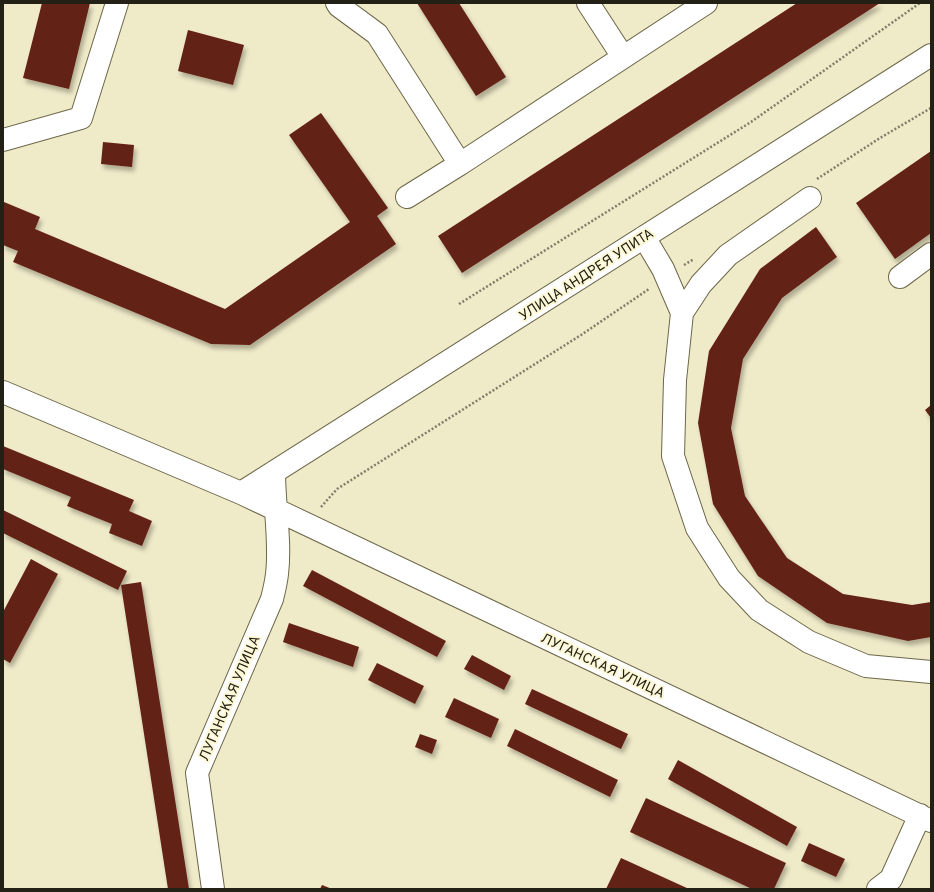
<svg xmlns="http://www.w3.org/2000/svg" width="934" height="892" font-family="Overpass,sans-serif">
	<defs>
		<filter id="shadow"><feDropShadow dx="2.5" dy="4.5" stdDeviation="2" flood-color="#0004"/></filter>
	</defs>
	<rect width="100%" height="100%" fill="#efeac8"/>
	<path fill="#642014" filter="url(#shadow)" d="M 42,3 L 90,3 L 69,89 L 23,78 Z
		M 417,3 L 459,3 L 506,77 L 476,96 Z
		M 797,3 L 880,3 L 462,273 L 438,236 Z
		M 188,30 L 244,45 L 233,85 L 178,71 Z
		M 321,113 L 388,208 L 377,216 L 396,244 L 250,345 L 211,344 L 13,262 L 18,251 L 3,245 L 3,204 L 4,202 L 40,217 L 35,229 L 225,309 L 350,222 L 289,135 Z
		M 103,142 L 134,145 L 132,167 L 101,164 Z
		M 931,151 L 931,233 L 895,259 L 856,203 Z
		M 816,227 L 837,257 L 782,298 L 743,359 L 731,428 L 745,496 L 787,558 L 843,594 L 912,605 L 931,602 L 931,637 L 908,641 L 827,623 L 758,576 L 713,504 L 698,423 L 709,351 L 760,269 Z
		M 931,405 L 931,418 L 925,410 Z
		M 3,446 L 134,500 L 129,511 L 152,521 L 142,546 L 109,533 L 112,524 L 67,506 L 71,497 L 3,469 Z
		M 3,510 L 127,571 L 118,590 L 3,533 Z
		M 31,559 L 58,574 L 10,663 L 3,659 L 3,612 Z
		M 312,570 L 446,641 L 437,657 L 303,586 Z
		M 141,582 L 189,889 L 168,889 L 121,585 Z
		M 289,623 L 359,647 L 353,667 L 283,642 Z
		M 472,655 L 511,676 L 504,690 L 464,669 Z
		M 377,663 L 424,686 L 415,704 L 368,680 Z
		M 532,689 L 628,734 L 621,749 L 525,704 Z
		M 454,698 L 499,719 L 491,738 L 445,717 Z
		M 515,729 L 618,780 L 610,797 L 507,746 Z
		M 420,734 L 437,740 L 432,754 L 415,747 Z
		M 678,760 L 797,827 L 787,846 L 668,779 Z
		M 646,798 L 786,863 L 774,889 L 752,889 L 630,832 Z
		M 809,843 L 845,859 L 836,877 L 801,861 Z
		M 621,858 L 689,889 L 606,889 Z
		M 322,885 L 332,889 L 320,889 Z"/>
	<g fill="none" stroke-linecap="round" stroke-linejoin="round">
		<g stroke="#6c6749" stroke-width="24">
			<path id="minor" d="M 337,3 L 339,6 L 377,34 L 460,164
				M 588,3 L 623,57
				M 3,140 L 81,118 L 117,3
				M 407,197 L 460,164 L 706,3
				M 644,237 L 663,269 L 682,313 L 675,380 L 673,456 L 697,528 L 729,578 L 759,610 L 809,642 L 866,666 L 931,672
				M 900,277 L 931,254
				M 682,313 L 701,284 L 728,255 L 810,198
				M 3,392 L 241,493 L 931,821
				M 241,493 L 931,55
				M 213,889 L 197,773 L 272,599 C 274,591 276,583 277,574 C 281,541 274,506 274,472
				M 878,889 L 891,879 L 920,815"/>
		</g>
		<path stroke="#817e68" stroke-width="2.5" stroke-dasharray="2 2" stroke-linecap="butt" d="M 817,179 L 880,138 L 931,108
			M 684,265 L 694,259
			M 459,304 L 751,122 L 920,3
			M 321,507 L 337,489 L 581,335 L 649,289"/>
		<use href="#minor" stroke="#fff" stroke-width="22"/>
	</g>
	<g text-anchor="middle" stroke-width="4" stroke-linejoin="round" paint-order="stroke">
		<g font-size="14" fill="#232115" stroke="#fcf7d5">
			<text transform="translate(586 274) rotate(-33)" y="5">УЛИЦА АНДРЕЯ УПИТА</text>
			<text transform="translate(603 665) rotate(25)" y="5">ЛУГАНСКАЯ УЛИЦА</text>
			<text transform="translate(229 698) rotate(-67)" y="5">ЛУГАНСКАЯ УЛИЦА</text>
		</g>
	</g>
	<rect width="934" height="892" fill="none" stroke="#232115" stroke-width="8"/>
</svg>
